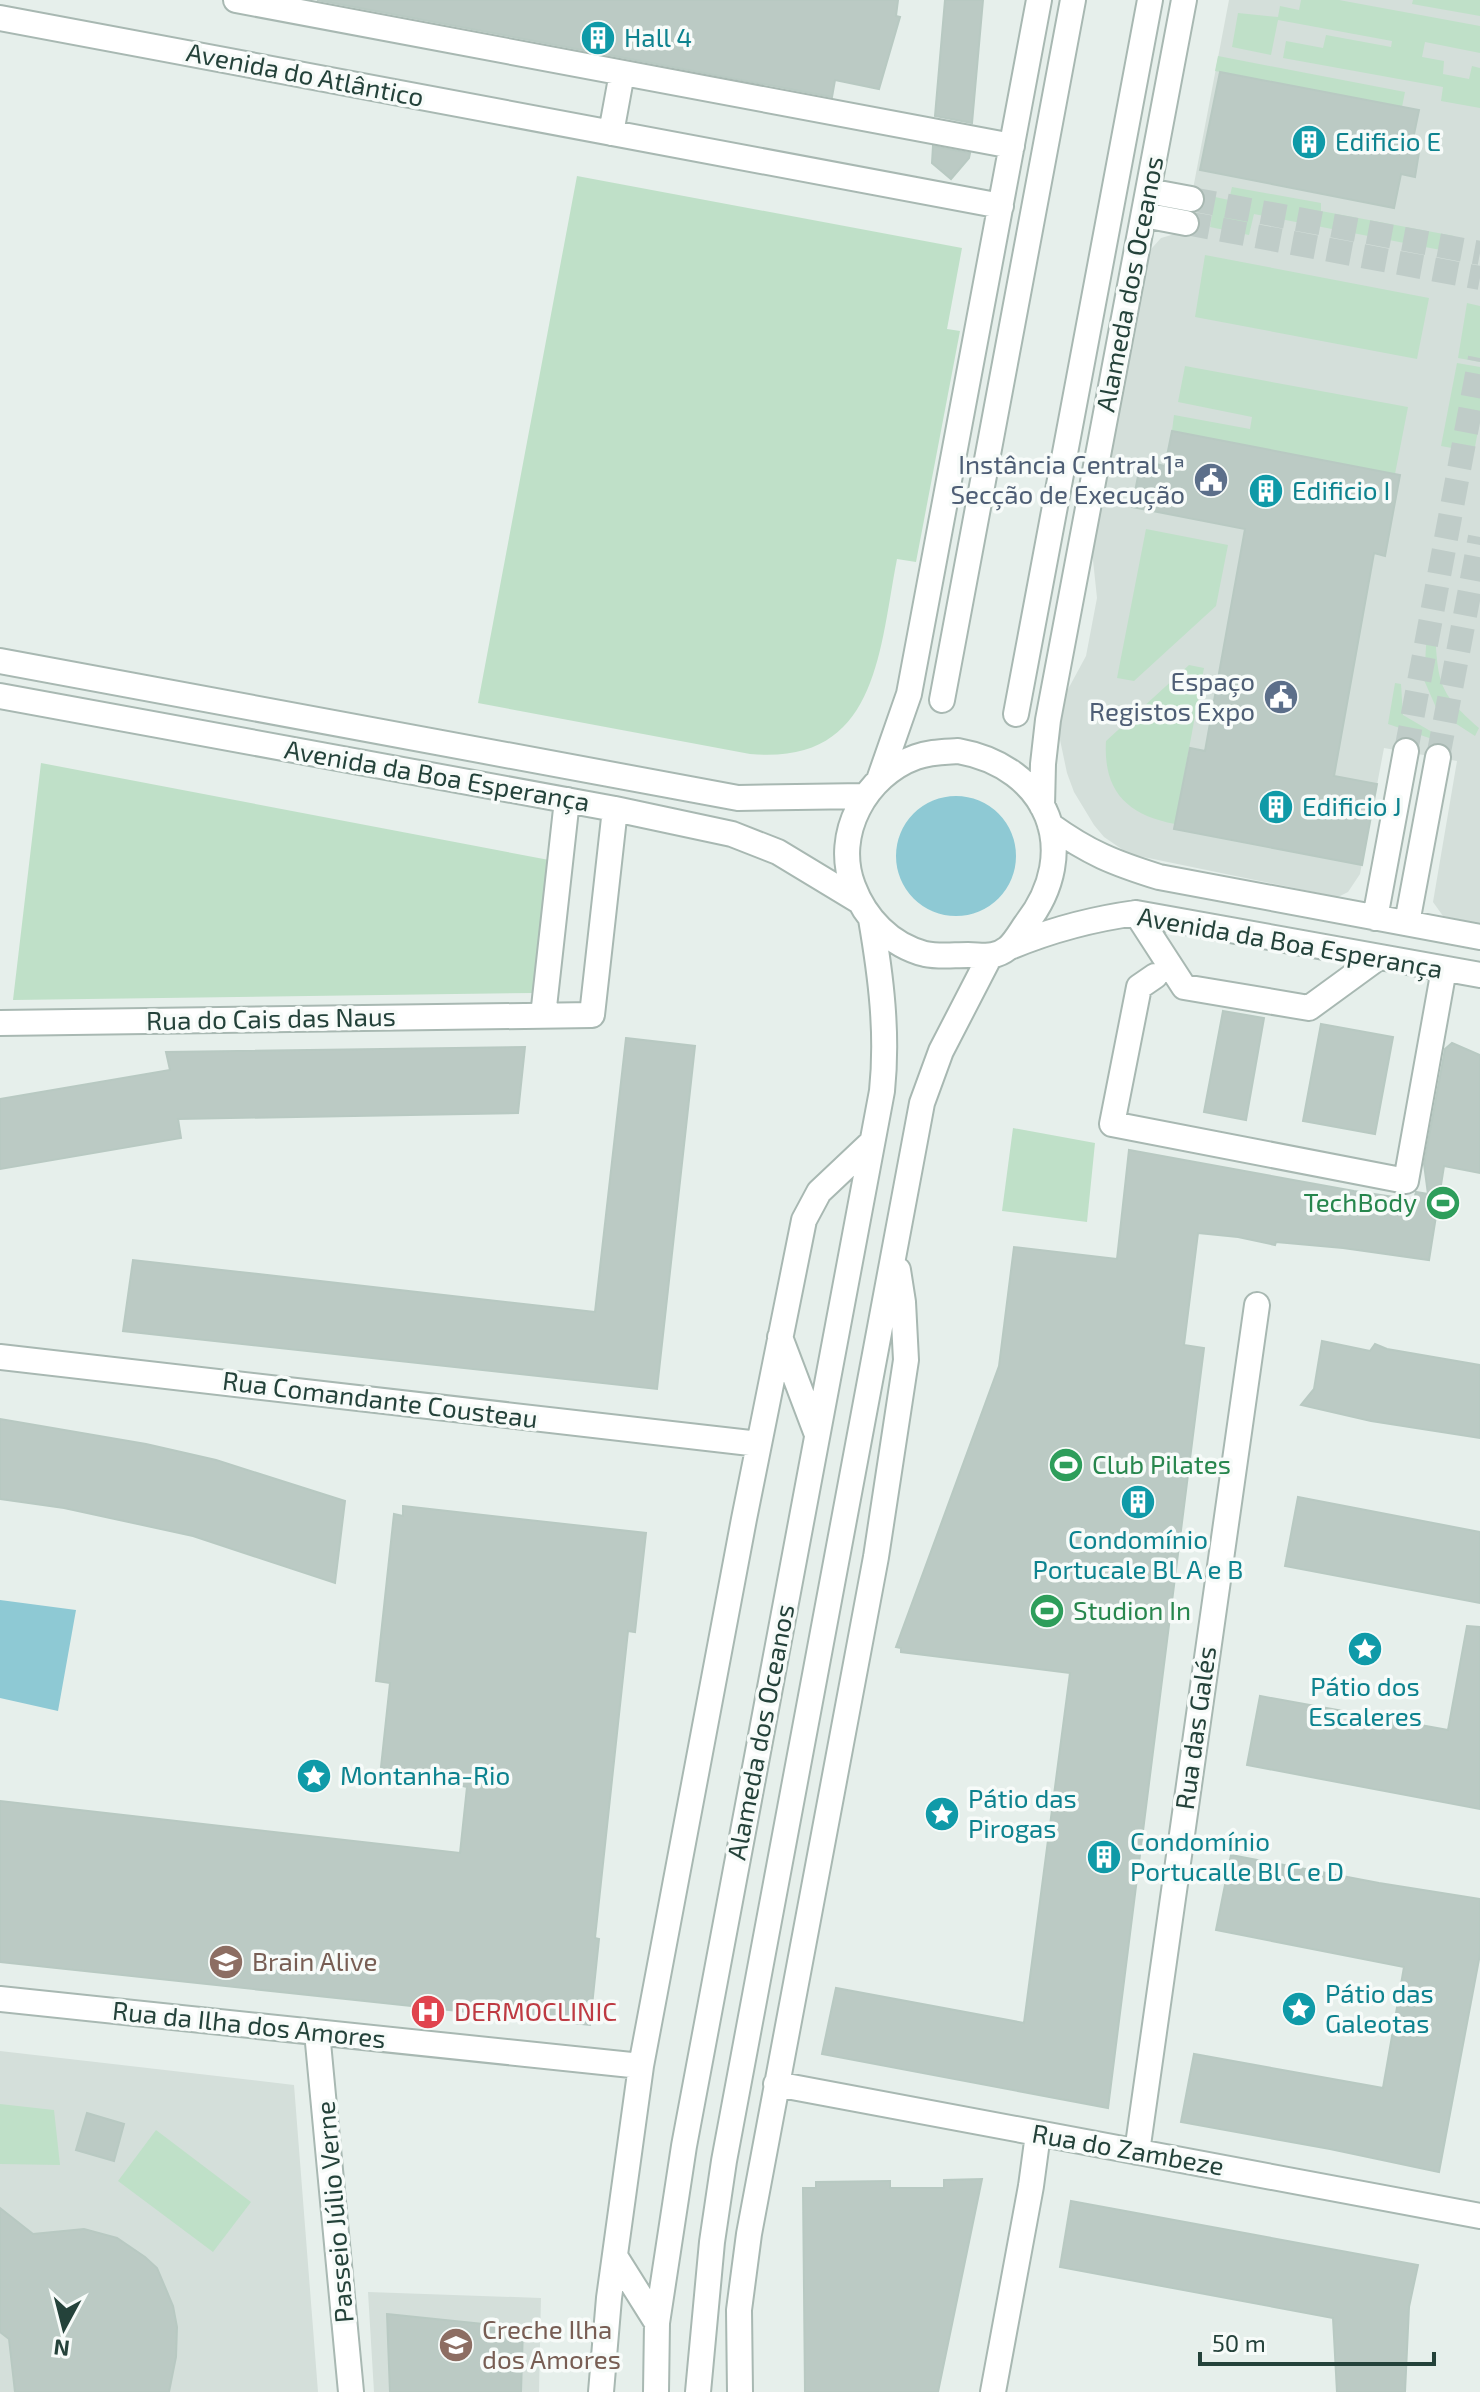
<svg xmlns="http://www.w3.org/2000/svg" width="1480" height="2392" font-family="'Exo 2',sans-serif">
	<rect width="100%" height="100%" fill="#e6efeb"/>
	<path fill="#d4dfda" d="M 1229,0 L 1480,0 L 1480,924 L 1443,916 L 1433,902 L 1457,761 L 1384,748 L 1360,874 L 1348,892 L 1338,897 L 1129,854 L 1104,837 L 1094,825 L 1074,792 L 1067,773 L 1059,735 L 1060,704 L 1086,656 L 1097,598 L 1091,541 L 1144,257 L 1161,238 L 1185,231 Z
		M 0,2051 L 294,2085 L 318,2392 L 0,2392 Z
		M 368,2292 L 541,2298 L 539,2392 L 374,2392 Z"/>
	<path fill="#bfe0c8" d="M 1301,0 L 1339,0 L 1480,26 L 1480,53 L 1425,42 L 1422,57 L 1444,61 L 1443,74 L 1469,79 L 1472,66 L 1480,68 L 1480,108 L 1441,101 L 1443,87 L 1283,58 L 1286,41 L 1323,48 L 1326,35 L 1391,47 L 1392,41 L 1278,20 L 1271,55 L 1232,47 L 1238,13 L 1278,17 L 1280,6 L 1299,10 Z
		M 1413,0 L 1480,0 L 1480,16 L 1412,4 Z
		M 1218,56 L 1405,92 L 1402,107 L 1215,71 Z
		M 577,176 L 962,248 L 947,329 L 960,331 L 916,562 L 897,559 C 879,651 878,766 750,754 L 478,703 Z
		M 1232,187 L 1321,203 L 1321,211 L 1454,236 L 1451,252 L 1254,214 L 1249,235 L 1210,227 L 1215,197 L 1229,200 Z
		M 1205,255 L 1429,298 L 1417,359 L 1195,317 Z
		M 1467,303 L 1480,306 L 1480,362 L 1458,358 Z
		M 1457,363 L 1480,367 L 1480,420 L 1474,452 L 1441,446 Z
		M 1185,366 L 1408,407 L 1395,474 L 1172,431 L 1174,415 L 1250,429 L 1252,417 L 1178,402 Z
		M 1146,529 L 1228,545 L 1216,606 L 1134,681 L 1117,678 Z
		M 1427,630 L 1435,630 C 1438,683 1438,692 1479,728 L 1475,736 L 1438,712 L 1424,680 Z
		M 1189,665 L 1204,668 L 1175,824 C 1127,815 1103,791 1106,741 Z
		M 1395,683 L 1401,684 L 1403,715 L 1444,739 L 1444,743 L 1388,724 Z
		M 41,763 L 549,860 L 534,993 L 13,1000 Z
		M 1013,1128 L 1095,1143 L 1087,1222 L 1002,1211 Z
		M 0,2104 L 54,2110 L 60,2165 L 0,2164 Z
		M 156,2130 L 251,2202 L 213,2252 L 118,2181 Z"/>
	<path fill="#8ec9d4" d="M896 856a60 60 0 1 1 120 0a60 60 0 1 1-120 0Z
		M 0,1600 L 76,1610 L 58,1711 L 0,1698 Z"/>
	<path fill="#bbcac4" stroke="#b8c9c2" stroke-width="2" d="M 317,0 L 898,0 L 896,16 L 900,17 L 879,89 L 835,80 L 832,97 Z
		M 945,0 L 983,0 L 972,123 L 935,116 Z
		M 1220,72 L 1419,110 L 1412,144 L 1420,146 L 1415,177 L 1401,174 L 1394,208 L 1200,170 Z
		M 933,146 L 970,153 L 969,158 L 951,179 L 932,163 Z
		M 1172,431 L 1400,475 L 1385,556 L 1374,553 L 1334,776 L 1377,784 L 1362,865 L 1174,829 L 1190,748 L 1205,751 L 1245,529 L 1132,507 L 1141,461 L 1165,466 Z
		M 1223,1011 L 1264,1018 L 1246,1120 L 1204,1112 Z
		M 1321,1024 L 1393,1037 L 1375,1134 L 1303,1121 Z
		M 626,1038 L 695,1046 L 657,1389 L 123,1331 L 133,1260 L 595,1312 Z
		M 1452,1043 L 1480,1055 L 1480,1173 L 1444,1166 L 1429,1260 L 1343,1248 L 1276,1242 L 1275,1245 L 1238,1237 L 1198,1233 L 1184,1345 L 1204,1348 L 1108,2108 L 822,2054 L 836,1988 L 1024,2023 L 1070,1673 L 901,1652 L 901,1648 L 896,1647 L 999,1366 L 1014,1247 L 1117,1259 L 1129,1150 L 1354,1191 L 1414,1200 L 1416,1192 L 1428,1194 L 1424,1164 L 1445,1049 Z
		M 525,1047 L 518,1113 L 178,1119 L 181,1138 L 0,1169 L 0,1099 L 170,1070 L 166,1052 Z
		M 1322,1341 L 1370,1351 L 1375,1344 L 1387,1349 L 1480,1365 L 1480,1438 L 1371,1421 L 1301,1405 L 1314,1389 Z
		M 0,1419 L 146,1444 L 216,1460 L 345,1501 L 335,1583 L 193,1536 L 64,1508 L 0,1499 Z
		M 1298,1497 L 1480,1532 L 1480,1603 L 1285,1566 Z
		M 403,1506 L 646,1533 L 635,1632 L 628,1631 L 595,1938 L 599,1939 L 590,2025 L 0,1962 L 0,1801 L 460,1853 L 467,1787 L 381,1767 L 390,1683 L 376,1681 L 394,1514 L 403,1516 Z
		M 1467,1626 L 1480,1627 L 1480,1809 L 1247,1765 L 1260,1696 L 1448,1730 Z
		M 1231,1855 L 1379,1883 L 1480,1899 L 1480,1954 L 1439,2172 L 1330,2149 L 1181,2122 L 1194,2054 L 1383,2088 L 1404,1967 L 1216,1930 Z
		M 87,2113 L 124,2124 L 114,2161 L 76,2150 Z
		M 982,2179 L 938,2392 L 805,2392 L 803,2188 L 816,2188 L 816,2182 L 890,2181 L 890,2188 L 944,2188 L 944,2180 Z
		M 1071,2201 L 1418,2265 L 1409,2307 L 1405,2392 L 1337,2392 L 1333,2318 L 1060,2267 Z
		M 0,2208 L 33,2234 L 84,2229 L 117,2238 L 145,2257 L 157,2268 L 173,2306 L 177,2327 L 176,2357 L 169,2392 L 15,2392 L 9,2339 L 0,2332 Z
		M 387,2314 L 523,2328 L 521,2392 L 390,2392 Z"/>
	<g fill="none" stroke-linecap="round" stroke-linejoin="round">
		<path stroke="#bfccc8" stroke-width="24" stroke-dasharray="24 12" stroke-linecap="butt" d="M 1191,199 L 1480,253
			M 1186,223 L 1480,278
			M 1406,751 L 1480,358
			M 1438,757 L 1480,537"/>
		<g stroke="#a8b8b2" stroke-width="28">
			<path id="minor" d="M 236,0 L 1012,146
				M 0,18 L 1001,206
				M 611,133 L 622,73
				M 1148,191 L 1191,199
				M 1144,215 L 1186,223
				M 0,661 L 738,798 L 865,796
				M 0,696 L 615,809 L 732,834 L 778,852 L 859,901
				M 942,700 L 1073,0
				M 1016,714 L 1150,0
				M 958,751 C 1048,767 1083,851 1026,924 C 1021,931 1015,942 1008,948 C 994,959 983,955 968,955 C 953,955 939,957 925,954 C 890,945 865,918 853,886 C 833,834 866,775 916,757 C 929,752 943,752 958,751 Z
				M 879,780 L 909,694 L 1039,0
				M 1042,806 L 1043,764 L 1048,720 L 1184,0
				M 1050,825 C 1089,853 1114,863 1159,877 L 1480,937
				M 1136,913 L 1184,987 L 1309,1008 L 1379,957
				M 1375,918 L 1406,751
				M 1407,923 L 1438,757
				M 1010,947 C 1051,930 1092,919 1136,913 L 1480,975
				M 1155,976 L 1139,987 L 1112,1124 L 1406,1181 L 1444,969
				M 543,1016 L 567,800
				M 0,1023 L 592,1015 L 615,809
				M 780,1337 L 816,1432
				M 0,1357 L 759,1444
				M 0,1999 L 641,2066
				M 317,2032 L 351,2392
				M 776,2084 L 1480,2216
				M 1137,2152 L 1257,1305
				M 615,2256 L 657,2323
				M 601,2392 L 609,2298 L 641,2066 L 744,1519 L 804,1220 L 819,1192 L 872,1142
				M 656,2392 L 657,2323 L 684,2146 L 882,1091 C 888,1033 881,977 871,919
				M 698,2392 L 712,2242 L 724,2161 L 922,1103 L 941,1051 L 989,958
				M 740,2392 L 739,2310 L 749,2234 L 876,1557 L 906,1360 L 903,1302 L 898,1270
				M 993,2392 L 1031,2186 L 1038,2134"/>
		</g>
		<use href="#minor" stroke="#fff" stroke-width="24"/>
	</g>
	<defs>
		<g id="building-disc" transform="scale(1.8)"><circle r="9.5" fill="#0f9aa8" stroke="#f7fbf9"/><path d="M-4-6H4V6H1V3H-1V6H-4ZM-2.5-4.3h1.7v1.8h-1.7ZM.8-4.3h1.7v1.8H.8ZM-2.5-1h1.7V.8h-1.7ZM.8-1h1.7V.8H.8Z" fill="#fff"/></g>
		<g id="civic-disc" transform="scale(1.8)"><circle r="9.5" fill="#5c6f8a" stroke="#f7fbf9"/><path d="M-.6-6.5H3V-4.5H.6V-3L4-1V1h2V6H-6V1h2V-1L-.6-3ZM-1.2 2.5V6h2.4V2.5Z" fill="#fff"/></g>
		<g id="stadium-disc" transform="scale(1.8)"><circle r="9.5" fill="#2e9e5b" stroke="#f7fbf9"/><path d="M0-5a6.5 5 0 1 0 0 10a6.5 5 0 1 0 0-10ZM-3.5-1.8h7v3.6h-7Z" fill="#fff"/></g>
		<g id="sight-disc" transform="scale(1.8)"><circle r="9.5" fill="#0f9aa8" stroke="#f7fbf9"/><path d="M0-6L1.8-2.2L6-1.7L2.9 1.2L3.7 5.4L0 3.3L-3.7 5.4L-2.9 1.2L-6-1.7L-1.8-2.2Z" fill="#fff"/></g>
		<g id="school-disc" transform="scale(1.8)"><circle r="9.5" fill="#8d6e63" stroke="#f7fbf9"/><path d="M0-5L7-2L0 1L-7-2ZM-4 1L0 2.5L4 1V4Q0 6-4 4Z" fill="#fff"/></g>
		<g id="hospital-disc" transform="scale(1.8)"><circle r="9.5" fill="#e0444e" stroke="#f7fbf9"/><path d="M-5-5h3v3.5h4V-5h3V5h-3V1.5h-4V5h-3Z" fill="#fff"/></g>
	</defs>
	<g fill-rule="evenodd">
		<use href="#building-disc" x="598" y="38"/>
		<use href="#building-disc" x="1309" y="142"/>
		<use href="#civic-disc" x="1211" y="480"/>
		<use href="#building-disc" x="1266" y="491"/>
		<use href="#civic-disc" x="1281" y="697"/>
		<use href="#building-disc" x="1276" y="807"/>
		<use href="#stadium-disc" x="1443" y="1203"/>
		<use href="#stadium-disc" x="1066" y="1465"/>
		<use href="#building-disc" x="1138" y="1502"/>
		<use href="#stadium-disc" x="1047" y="1611"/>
		<use href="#sight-disc" x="1365" y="1649"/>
		<use href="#sight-disc" x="314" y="1776"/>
		<use href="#sight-disc" x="942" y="1814"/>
		<use href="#building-disc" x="1104" y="1857"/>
		<use href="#school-disc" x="226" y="1962"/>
		<use href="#sight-disc" x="1299" y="2009"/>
		<use href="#hospital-disc" x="428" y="2012"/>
		<use href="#school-disc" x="456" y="2345"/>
	</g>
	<g text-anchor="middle" stroke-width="7" stroke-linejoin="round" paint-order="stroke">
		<g font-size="26" fill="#0d838f" stroke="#f7fbf9" text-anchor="start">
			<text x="624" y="47">Hall 4</text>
			<text x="1335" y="151">Edificio E</text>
			<text x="1292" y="500">Edificio I</text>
			<text x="1302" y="816">Edificio J</text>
			<text x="1138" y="1549" text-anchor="middle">Condomínio<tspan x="1138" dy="30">Portucale BL A e B</tspan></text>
			<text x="1365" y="1696" text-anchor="middle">Pátio dos<tspan x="1365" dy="30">Escaleres</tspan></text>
			<text x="340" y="1785">Montanha-Rio</text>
			<text x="968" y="1808">Pátio das<tspan x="968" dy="30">Pirogas</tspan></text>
			<text x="1130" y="1851">Condomínio<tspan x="1130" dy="30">Portucalle Bl C e D</tspan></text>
			<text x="1325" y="2003">Pátio das<tspan x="1325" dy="30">Galeotas</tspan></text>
		</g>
		<g font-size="26" fill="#24423a" stroke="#f7fbf9">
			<text transform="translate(305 75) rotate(11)" y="9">Avenida do Atlântico</text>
			<text transform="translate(1130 284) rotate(-79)" y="9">Alameda dos Oceanos</text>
			<text transform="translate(437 776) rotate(10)" y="9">Avenida da Boa Esperança</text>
			<text transform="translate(1290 943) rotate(10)" y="9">Avenida da Boa Esperança</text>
			<text transform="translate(271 1019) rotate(-1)" y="9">Rua do Cais das Naus</text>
			<text transform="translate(380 1400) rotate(7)" y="9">Rua Comandante Cousteau</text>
			<text transform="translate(1196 1728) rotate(-82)" y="9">Rua das Galés</text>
			<text transform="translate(761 1732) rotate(-79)" y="9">Alameda dos Oceanos</text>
			<text transform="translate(249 2025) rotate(6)" y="9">Rua da Ilha dos Amores</text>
			<text transform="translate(1128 2150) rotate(10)" y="9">Rua do Zambeze</text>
			<text transform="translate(335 2212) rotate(-95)" y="9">Passeio Júlio Verne</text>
		</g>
		<g font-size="26" fill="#4e5e75" stroke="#f7fbf9" text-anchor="end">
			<text x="1185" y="474">Instância Central 1ª<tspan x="1185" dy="30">Secção de Execução</tspan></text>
			<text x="1255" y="691">Espaço<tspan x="1255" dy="30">Registos Expo</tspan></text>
		</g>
		<g font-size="26" fill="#27864d" stroke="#f7fbf9" text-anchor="start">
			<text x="1417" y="1212" text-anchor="end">TechBody</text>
			<text x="1092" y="1474">Club Pilates</text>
			<text x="1073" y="1620">Studion In</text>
		</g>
		<g font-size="26" fill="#785e54" stroke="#f7fbf9" text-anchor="start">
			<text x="252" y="1971">Brain Alive</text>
			<text x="482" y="2339">Creche Ilha<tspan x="482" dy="30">dos Amores</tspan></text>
		</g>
		<g font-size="26" fill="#be3a42" stroke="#f7fbf9" text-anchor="start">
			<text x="454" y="2021">DERMOCLINIC</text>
		</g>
	</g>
	<g transform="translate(64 2328) rotate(187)" stroke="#f7fbf9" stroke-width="6" paint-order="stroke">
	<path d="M0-6L14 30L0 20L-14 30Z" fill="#24423a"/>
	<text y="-12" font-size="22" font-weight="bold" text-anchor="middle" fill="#24423a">N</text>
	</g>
	<path d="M1200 2352v12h234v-12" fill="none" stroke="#24423a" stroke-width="4"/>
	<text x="1212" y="2352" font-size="24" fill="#24423a" stroke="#f7fbf9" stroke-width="6" paint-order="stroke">50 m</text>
</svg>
